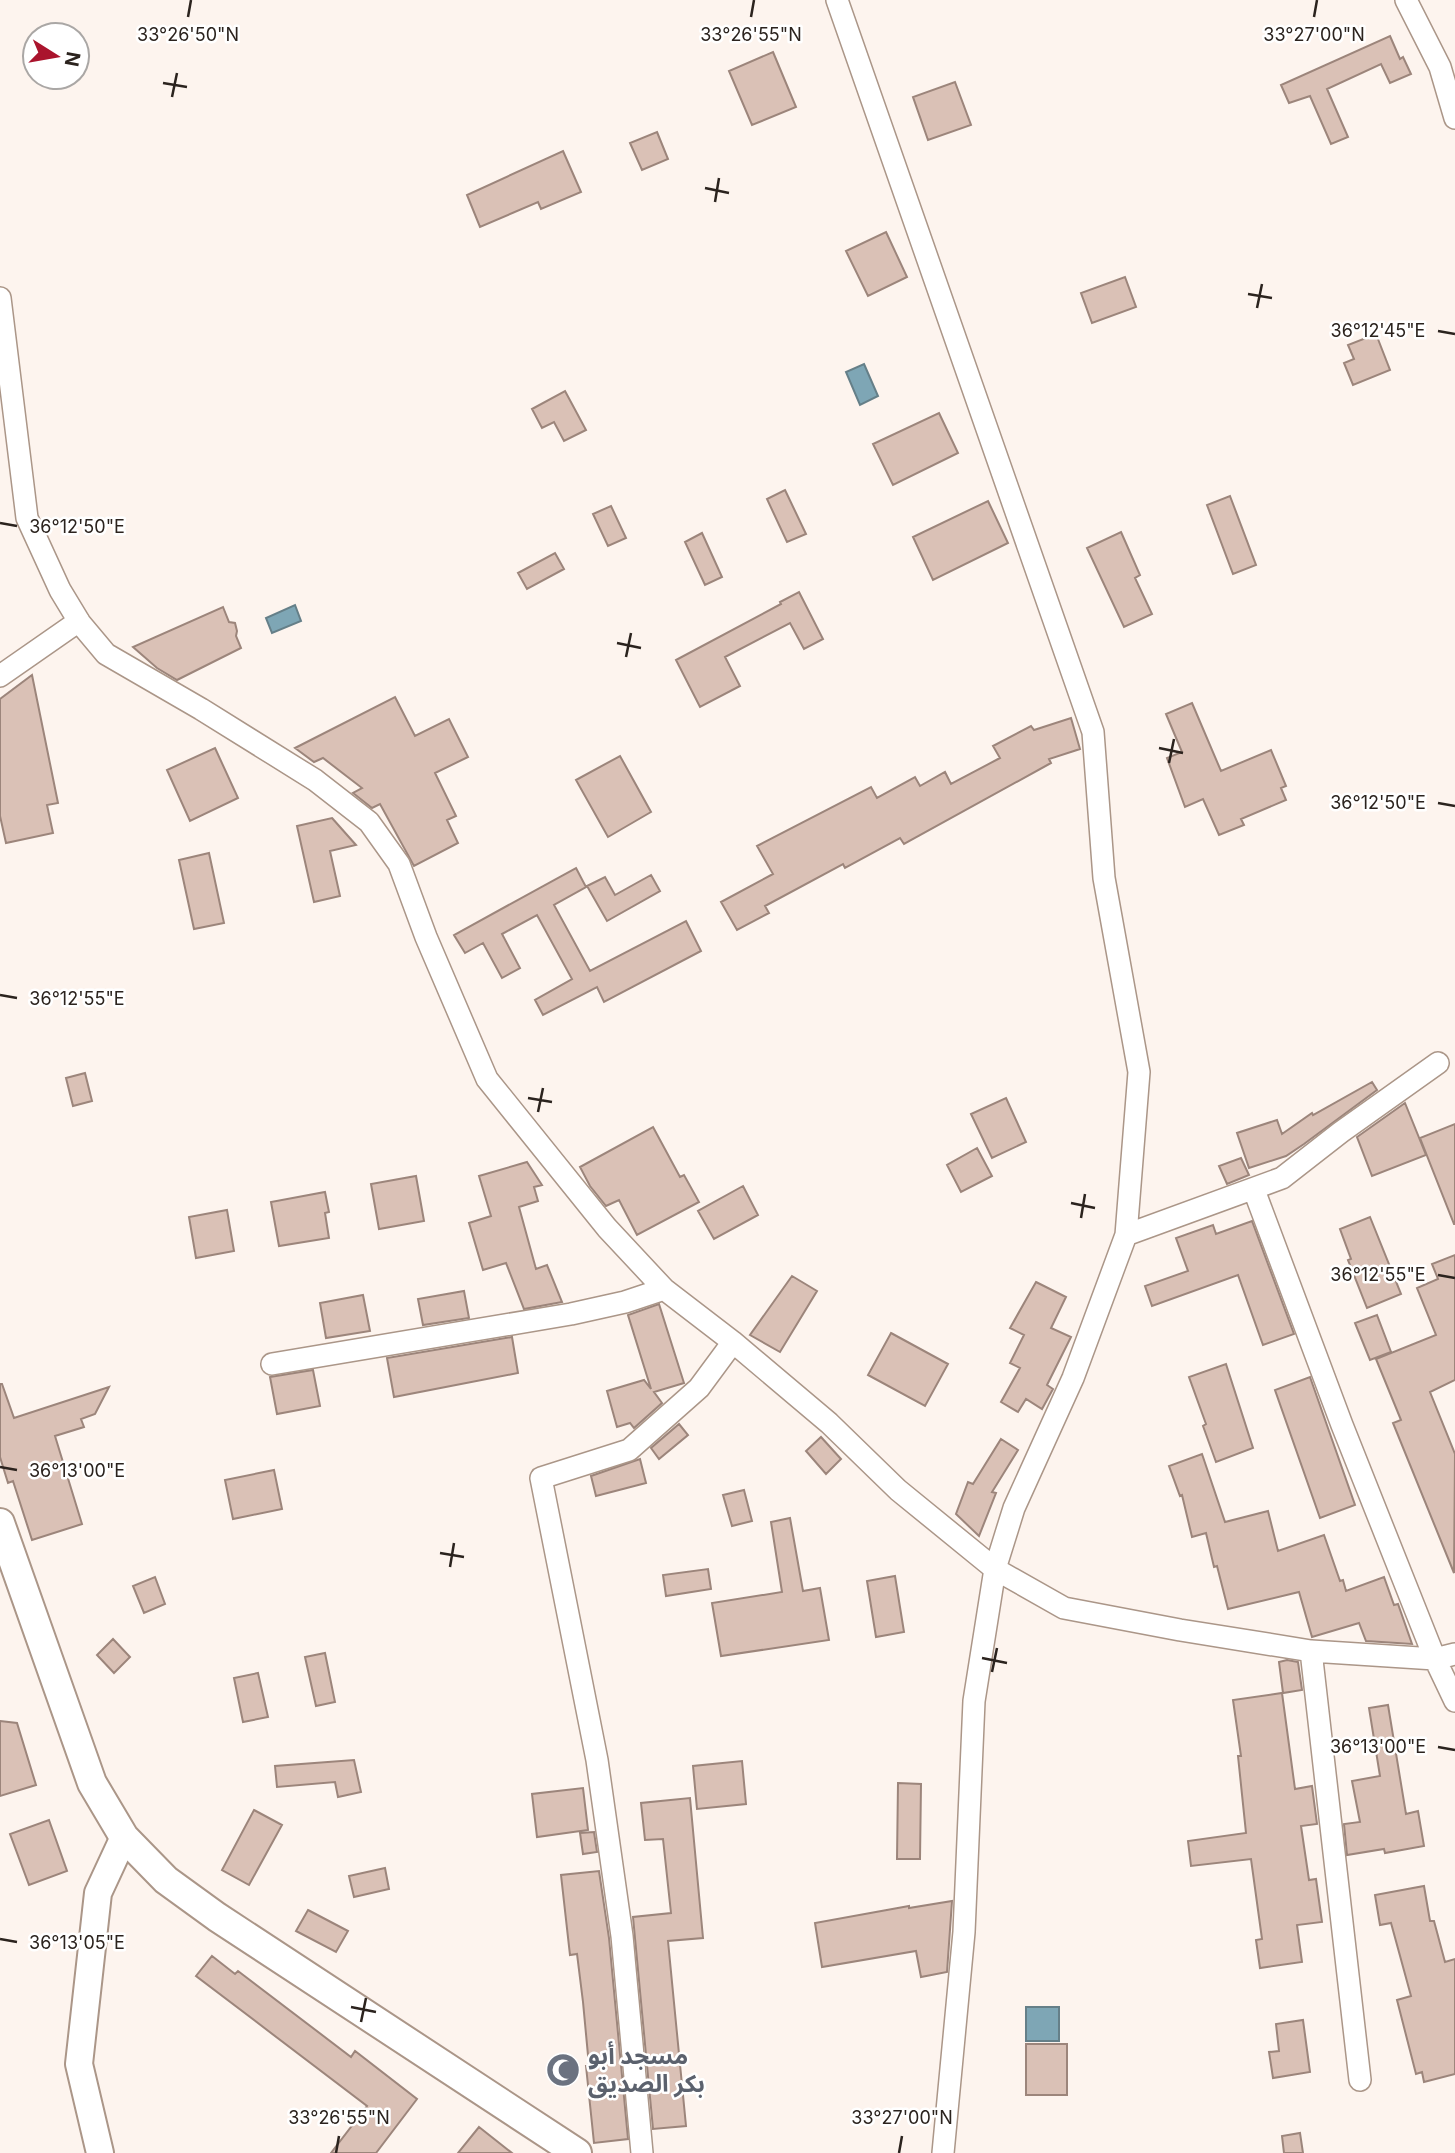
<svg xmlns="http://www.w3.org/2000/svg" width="1455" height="2153" font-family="Inter,'Noto Sans Arabic',sans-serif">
	<rect width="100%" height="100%" fill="#fdf4ee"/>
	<path fill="#7ea6b5" stroke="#657f88" stroke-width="2" d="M 864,364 L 878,396 L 860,405 L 846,372 Z
		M 295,605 L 301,621 L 272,633 L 266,618 Z
		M 1026,2007 L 1059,2007 L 1059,2041 L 1026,2041 Z"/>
	<path fill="#dac1b6" stroke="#9c857b" stroke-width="2" d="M 1390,36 L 1400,59 L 1403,57 L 1411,74 L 1390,83 L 1381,64 L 1327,89 L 1348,137 L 1331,144 L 1310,96 L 1289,103 L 1281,85 Z
		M 773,52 L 796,107 L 752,125 L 729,71 Z
		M 955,82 L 971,125 L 928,140 L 913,97 Z
		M 657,132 L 668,159 L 642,170 L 630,143 Z
		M 563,151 L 581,192 L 541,209 L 538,202 L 480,227 L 467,195 Z
		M 886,232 L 907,277 L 868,296 L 846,251 Z
		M 1125,277 L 1136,307 L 1092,323 L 1081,293 Z
		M 1376,334 L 1390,370 L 1353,385 L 1344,363 L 1354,359 L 1348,345 Z
		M 565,391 L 586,430 L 564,441 L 554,422 L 542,428 L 532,409 Z
		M 939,413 L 958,453 L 893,485 L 873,444 Z
		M 785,490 L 806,534 L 787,542 L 767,499 Z
		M 1230,496 L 1256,565 L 1233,574 L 1207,505 Z
		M 988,501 L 1008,543 L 933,580 L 913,537 Z
		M 611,506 L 626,538 L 608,546 L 593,514 Z
		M 1121,532 L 1140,575 L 1135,578 L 1152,614 L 1124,627 L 1087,548 Z
		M 702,533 L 722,577 L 705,585 L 685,542 Z
		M 555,553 L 564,569 L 527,589 L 518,573 Z
		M 799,592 L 823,639 L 804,649 L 790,623 L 725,657 L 740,686 L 700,707 L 676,660 L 781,604 L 780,602 Z
		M 223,607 L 229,622 L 235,623 L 237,631 L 236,636 L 241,648 L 177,680 L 157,668 L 133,647 Z
		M 32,675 L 58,803 L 47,805 L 53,833 L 6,843 L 0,816 L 0,699 Z
		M 395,697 L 415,736 L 449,719 L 468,757 L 435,773 L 456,816 L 447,820 L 458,843 L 414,866 L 380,804 L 372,808 L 353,793 L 362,788 L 323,758 L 314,762 L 295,748 Z
		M 1192,703 L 1221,771 L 1271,750 L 1286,786 L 1281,788 L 1286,800 L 1241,819 L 1244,825 L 1219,835 L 1203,799 L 1185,807 L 1167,758 L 1182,752 L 1166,714 Z
		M 1071,718 L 1080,749 L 1049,759 L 1051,763 L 904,844 L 900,838 L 845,868 L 843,864 L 765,906 L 769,913 L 737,930 L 721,902 L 773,874 L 757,846 L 871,787 L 877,798 L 915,777 L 920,786 L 945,772 L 951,784 L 1000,758 L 993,746 L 1031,726 L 1034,730 Z
		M 215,748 L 238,798 L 190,821 L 167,770 Z
		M 620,756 L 651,812 L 608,837 L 576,780 Z
		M 332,818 L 356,845 L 330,851 L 340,896 L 314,902 L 297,826 Z
		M 209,853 L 224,923 L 194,929 L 179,860 Z
		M 576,868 L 586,887 L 554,905 L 590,971 L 686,921 L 701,951 L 604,1002 L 597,987 L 543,1015 L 535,1000 L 572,979 L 537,915 L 502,934 L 520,968 L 502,978 L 483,943 L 465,953 L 454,935 Z
		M 651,875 L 660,891 L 607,921 L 587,886 L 605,877 L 615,895 Z
		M 85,1073 L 92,1101 L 73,1106 L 66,1078 Z
		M 1372,1082 L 1377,1090 L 1304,1144 L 1286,1156 L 1249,1168 L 1237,1133 L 1277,1120 L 1282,1134 L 1312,1113 L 1313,1115 Z
		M 1006,1098 L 1026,1142 L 992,1158 L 971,1114 Z
		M 1405,1103 L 1426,1155 L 1372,1176 L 1357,1137 Z
		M 1455,1124 L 1455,1224 L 1454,1224 L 1420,1138 Z
		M 653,1127 L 680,1177 L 684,1175 L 699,1202 L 637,1235 L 619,1200 L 606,1206 L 590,1186 L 580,1167 Z
		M 977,1148 L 992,1176 L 961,1192 L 947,1165 Z
		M 1241,1158 L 1249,1175 L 1227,1184 L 1219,1166 Z
		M 527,1162 L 542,1185 L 534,1187 L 538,1201 L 519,1207 L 536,1269 L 547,1265 L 562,1302 L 524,1309 L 506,1263 L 483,1270 L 469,1223 L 491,1216 L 479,1176 Z
		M 416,1176 L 424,1221 L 379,1229 L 371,1184 Z
		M 743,1186 L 758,1215 L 714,1239 L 698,1211 Z
		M 325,1192 L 329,1212 L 325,1213 L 329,1238 L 279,1246 L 271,1202 Z
		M 227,1210 L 234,1251 L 196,1258 L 189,1217 Z
		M 1370,1217 L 1401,1294 L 1367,1308 L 1348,1260 L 1351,1259 L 1340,1229 Z
		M 1252,1221 L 1294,1334 L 1263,1345 L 1238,1275 L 1152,1306 L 1145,1286 L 1188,1271 L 1176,1238 L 1213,1225 L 1216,1234 Z
		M 1455,1255 L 1455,1380 L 1430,1392 L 1455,1454 L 1454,1573 L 1393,1423 L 1401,1420 L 1376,1359 L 1436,1335 L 1417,1288 L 1438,1279 L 1432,1264 Z
		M 792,1276 L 817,1291 L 780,1352 L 750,1335 Z
		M 1036,1282 L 1066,1297 L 1051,1328 L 1071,1337 L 1047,1385 L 1053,1389 L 1042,1409 L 1026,1399 L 1018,1412 L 1001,1402 L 1020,1368 L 1010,1363 L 1024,1335 L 1010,1328 Z
		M 464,1291 L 469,1318 L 423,1325 L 418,1299 Z
		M 363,1295 L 370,1331 L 326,1338 L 320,1303 Z
		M 659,1304 L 684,1383 L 654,1392 L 662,1403 L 634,1428 L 630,1423 L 617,1427 L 607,1391 L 644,1380 L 651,1389 L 628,1315 Z
		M 1377,1315 L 1391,1352 L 1370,1360 L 1355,1323 Z
		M 891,1333 L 948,1364 L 925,1406 L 868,1375 Z
		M 512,1337 L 518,1373 L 394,1397 L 387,1358 Z
		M 1226,1364 L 1253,1448 L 1216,1462 L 1203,1426 L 1206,1424 L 1189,1377 Z
		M 313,1370 L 320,1406 L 277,1414 L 270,1377 Z
		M 1310,1377 L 1355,1505 L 1320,1518 L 1275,1390 Z
		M 0,1384 L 2,1384 L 14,1418 L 109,1387 L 95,1414 L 81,1419 L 84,1427 L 55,1436 L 82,1524 L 32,1540 L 13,1481 L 8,1483 L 0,1457 Z
		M 679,1424 L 688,1435 L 659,1459 L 651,1448 Z
		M 821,1437 L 841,1459 L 826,1474 L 806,1451 Z
		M 1001,1439 L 1018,1450 L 992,1492 L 996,1493 L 979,1536 L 956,1514 L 968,1482 L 973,1484 Z
		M 1202,1454 L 1225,1522 L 1268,1511 L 1278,1551 L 1324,1535 L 1340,1581 L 1343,1580 L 1346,1591 L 1384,1577 L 1394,1605 L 1398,1604 L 1412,1644 L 1366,1641 L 1359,1623 L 1312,1637 L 1299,1592 L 1228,1609 L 1217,1566 L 1214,1567 L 1206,1533 L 1192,1537 L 1182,1495 L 1180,1496 L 1169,1466 Z
		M 640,1459 L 646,1483 L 596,1496 L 591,1476 Z
		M 274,1470 L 282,1509 L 233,1519 L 225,1480 Z
		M 744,1490 L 752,1521 L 732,1526 L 723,1495 Z
		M 790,1518 L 803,1591 L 820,1588 L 829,1640 L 721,1656 L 712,1603 L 782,1592 L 771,1522 Z
		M 708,1569 L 711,1589 L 666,1596 L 663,1575 Z
		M 895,1576 L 904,1632 L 876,1637 L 867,1581 Z
		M 155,1577 L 165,1604 L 144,1613 L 133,1586 Z
		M 113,1639 L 130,1657 L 114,1673 L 97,1655 Z
		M 325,1653 L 335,1702 L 316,1706 L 305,1657 Z
		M 1287,1660 L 1298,1662 L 1302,1690 L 1283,1693 L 1279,1662 Z
		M 258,1673 L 268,1717 L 243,1722 L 234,1678 Z
		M 1282,1693 L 1295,1789 L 1312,1786 L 1317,1824 L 1301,1826 L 1309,1880 L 1316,1879 L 1322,1922 L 1297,1925 L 1302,1962 L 1260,1968 L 1256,1940 L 1262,1939 L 1251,1859 L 1191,1866 L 1188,1841 L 1246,1833 L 1238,1756 L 1241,1756 L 1233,1700 Z
		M 1388,1705 L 1406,1814 L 1418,1811 L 1424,1846 L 1385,1853 L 1384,1849 L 1347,1855 L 1344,1824 L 1360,1822 L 1352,1781 L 1380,1776 L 1369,1708 Z
		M 0,1721 L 17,1723 L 36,1785 L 0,1796 Z
		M 354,1760 L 361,1792 L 338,1797 L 335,1782 L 277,1787 L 275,1766 Z
		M 742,1761 L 746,1804 L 697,1809 L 693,1766 Z
		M 898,1783 L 921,1784 L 920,1859 L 897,1859 Z
		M 583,1788 L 588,1830 L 537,1837 L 532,1794 Z
		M 690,1798 L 703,1938 L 668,1941 L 686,2126 L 653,2129 L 633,1917 L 671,1913 L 663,1839 L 645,1840 L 641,1803 Z
		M 254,1810 L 282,1825 L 249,1885 L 222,1870 Z
		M 49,1820 L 67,1871 L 29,1885 L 10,1834 Z
		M 594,1832 L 597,1852 L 583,1854 L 580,1833 Z
		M 385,1868 L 389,1889 L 354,1897 L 349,1876 Z
		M 599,1871 L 609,1938 L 628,2139 L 594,2143 L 586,2066 L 589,2066 L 583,2002 L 577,1954 L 570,1955 L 561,1875 Z
		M 1424,1886 L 1430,1921 L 1434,1921 L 1445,1962 L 1455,1959 L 1455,2074 L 1424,2082 L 1422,2072 L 1416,2074 L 1397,2000 L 1411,1996 L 1391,1923 L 1380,1925 L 1375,1895 Z
		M 952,1901 L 947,1972 L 921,1977 L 916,1951 L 822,1967 L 815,1923 L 909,1906 L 909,1908 Z
		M 308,1910 L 348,1931 L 336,1952 L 296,1931 Z
		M 212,1956 L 235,1974 L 238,1971 L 351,2057 L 355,2051 L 417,2099 L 376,2153 L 331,2153 L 367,2106 L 196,1976 Z
		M 1303,2020 L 1310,2072 L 1273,2078 L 1269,2052 L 1279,2051 L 1276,2024 Z
		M 1026,2044 L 1067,2044 L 1067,2095 L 1026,2095 Z
		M 479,2127 L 512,2153 L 458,2153 Z
		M 1300,2133 L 1303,2153 L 1284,2153 L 1282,2136 Z"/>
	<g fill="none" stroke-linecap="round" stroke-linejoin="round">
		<g stroke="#ab9688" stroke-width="24">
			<path id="minor" d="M 837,0 L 1093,732 L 1104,878 L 1139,1072 L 1126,1235 L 1073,1378 L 1014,1508 L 995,1569 L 974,1701 L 964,1932 L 943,2153
				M 1406,0 L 1440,67 L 1455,118
				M 0,298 L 27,518 L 60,590 L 80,623 L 106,654 L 201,709 L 315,780 L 369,822 L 399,864 L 426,937 L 487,1079 L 607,1228 L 664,1289 L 733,1342 L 829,1423 L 898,1490 L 995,1569 L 1064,1608 L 1180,1630 L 1311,1651 L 1435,1659 L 1455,1654
				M 0,676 L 79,621
				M 1254,1190 L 1342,1425 L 1435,1659 L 1455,1701
				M 1126,1235 L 1282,1178 L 1341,1132 L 1438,1063
				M 272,1364 L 571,1314 L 625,1302 L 664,1289
				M 1311,1651 L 1360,2080
				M 642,2153 L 622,1936 L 597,1760 L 541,1478 L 629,1450 L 699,1388 L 733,1342"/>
		</g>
		<g stroke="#ab9688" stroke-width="30">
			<path id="tertiary" d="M 100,2153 L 79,2064 L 98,1893 L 124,1837"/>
		</g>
		<g stroke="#ab9688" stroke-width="32">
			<path id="secondary" d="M 0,1523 L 92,1783 L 124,1837 L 166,1880 L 217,1917 L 577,2153"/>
		</g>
		<use href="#minor" stroke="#fff" stroke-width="21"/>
		<use href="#tertiary" stroke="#fff" stroke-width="26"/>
		<use href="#secondary" stroke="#fff" stroke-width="28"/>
	</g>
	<path fill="none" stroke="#2b231e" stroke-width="2.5" d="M 188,17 L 191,0M 751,17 L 754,0M 1314,17 L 1317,0M 163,83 L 187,87M 172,97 L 177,73M 705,188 L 729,193M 715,202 L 719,178M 1248,294 L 1272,298M 1257,308 L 1262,284M 1438,331 L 1455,334M 0,523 L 17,526M 617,643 L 641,648M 626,657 L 631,633M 1159,748 L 1183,753M 1169,763 L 1174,739M 1438,803 L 1455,806M 0,995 L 17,998M 528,1098 L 552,1102M 538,1112 L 543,1088M 1071,1203 L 1095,1208M 1081,1218 L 1085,1194M 1438,1275 L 1455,1278M 0,1467 L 17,1470M 440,1553 L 464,1557M 450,1567 L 454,1543M 982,1658 L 1007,1663M 992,1672 L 997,1648M 1438,1747 L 1455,1750M 0,1939 L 17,1942M 351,2007 L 376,2012M 361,2022 L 366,1998M 336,2153 L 339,2136M 899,2153 L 902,2136"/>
	<defs>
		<g id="mosque-disc" transform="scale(1.75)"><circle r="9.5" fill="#6b7280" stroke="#fff"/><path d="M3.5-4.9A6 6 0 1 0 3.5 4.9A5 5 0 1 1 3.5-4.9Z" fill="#fff"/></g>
	</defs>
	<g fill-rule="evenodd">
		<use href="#mosque-disc" x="563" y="2070"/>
	</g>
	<g text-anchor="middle" stroke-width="5" stroke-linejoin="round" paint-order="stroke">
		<g font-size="24" font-weight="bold" fill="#5b616d" stroke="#fff" text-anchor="start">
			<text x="588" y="2064">مسجد أبو<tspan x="588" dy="28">بكر الصديق</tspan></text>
		</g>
	</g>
	<g font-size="18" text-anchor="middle" fill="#2b231e" stroke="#fff" stroke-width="5" stroke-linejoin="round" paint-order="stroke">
		<text x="188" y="41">33°26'50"N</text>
		<text x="751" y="41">33°26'55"N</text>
		<text x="1314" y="41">33°27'00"N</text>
		<text x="1378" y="337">36°12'45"E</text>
		<text x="77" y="533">36°12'50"E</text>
		<text x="1378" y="809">36°12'50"E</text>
		<text x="77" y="1005">36°12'55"E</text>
		<text x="1378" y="1281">36°12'55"E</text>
		<text x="77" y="1477">36°13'00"E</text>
		<text x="1378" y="1753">36°13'00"E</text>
		<text x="77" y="1949">36°13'05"E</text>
		<text x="339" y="2124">33°26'55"N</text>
		<text x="902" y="2124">33°27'00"N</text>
	</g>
	<g transform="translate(56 56) rotate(101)"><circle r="33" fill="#ffffff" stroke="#aaa7a5" stroke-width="2"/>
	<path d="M0-5L12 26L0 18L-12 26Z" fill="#aa142d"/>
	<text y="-10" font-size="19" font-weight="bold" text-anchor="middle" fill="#2b231e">N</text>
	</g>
</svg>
